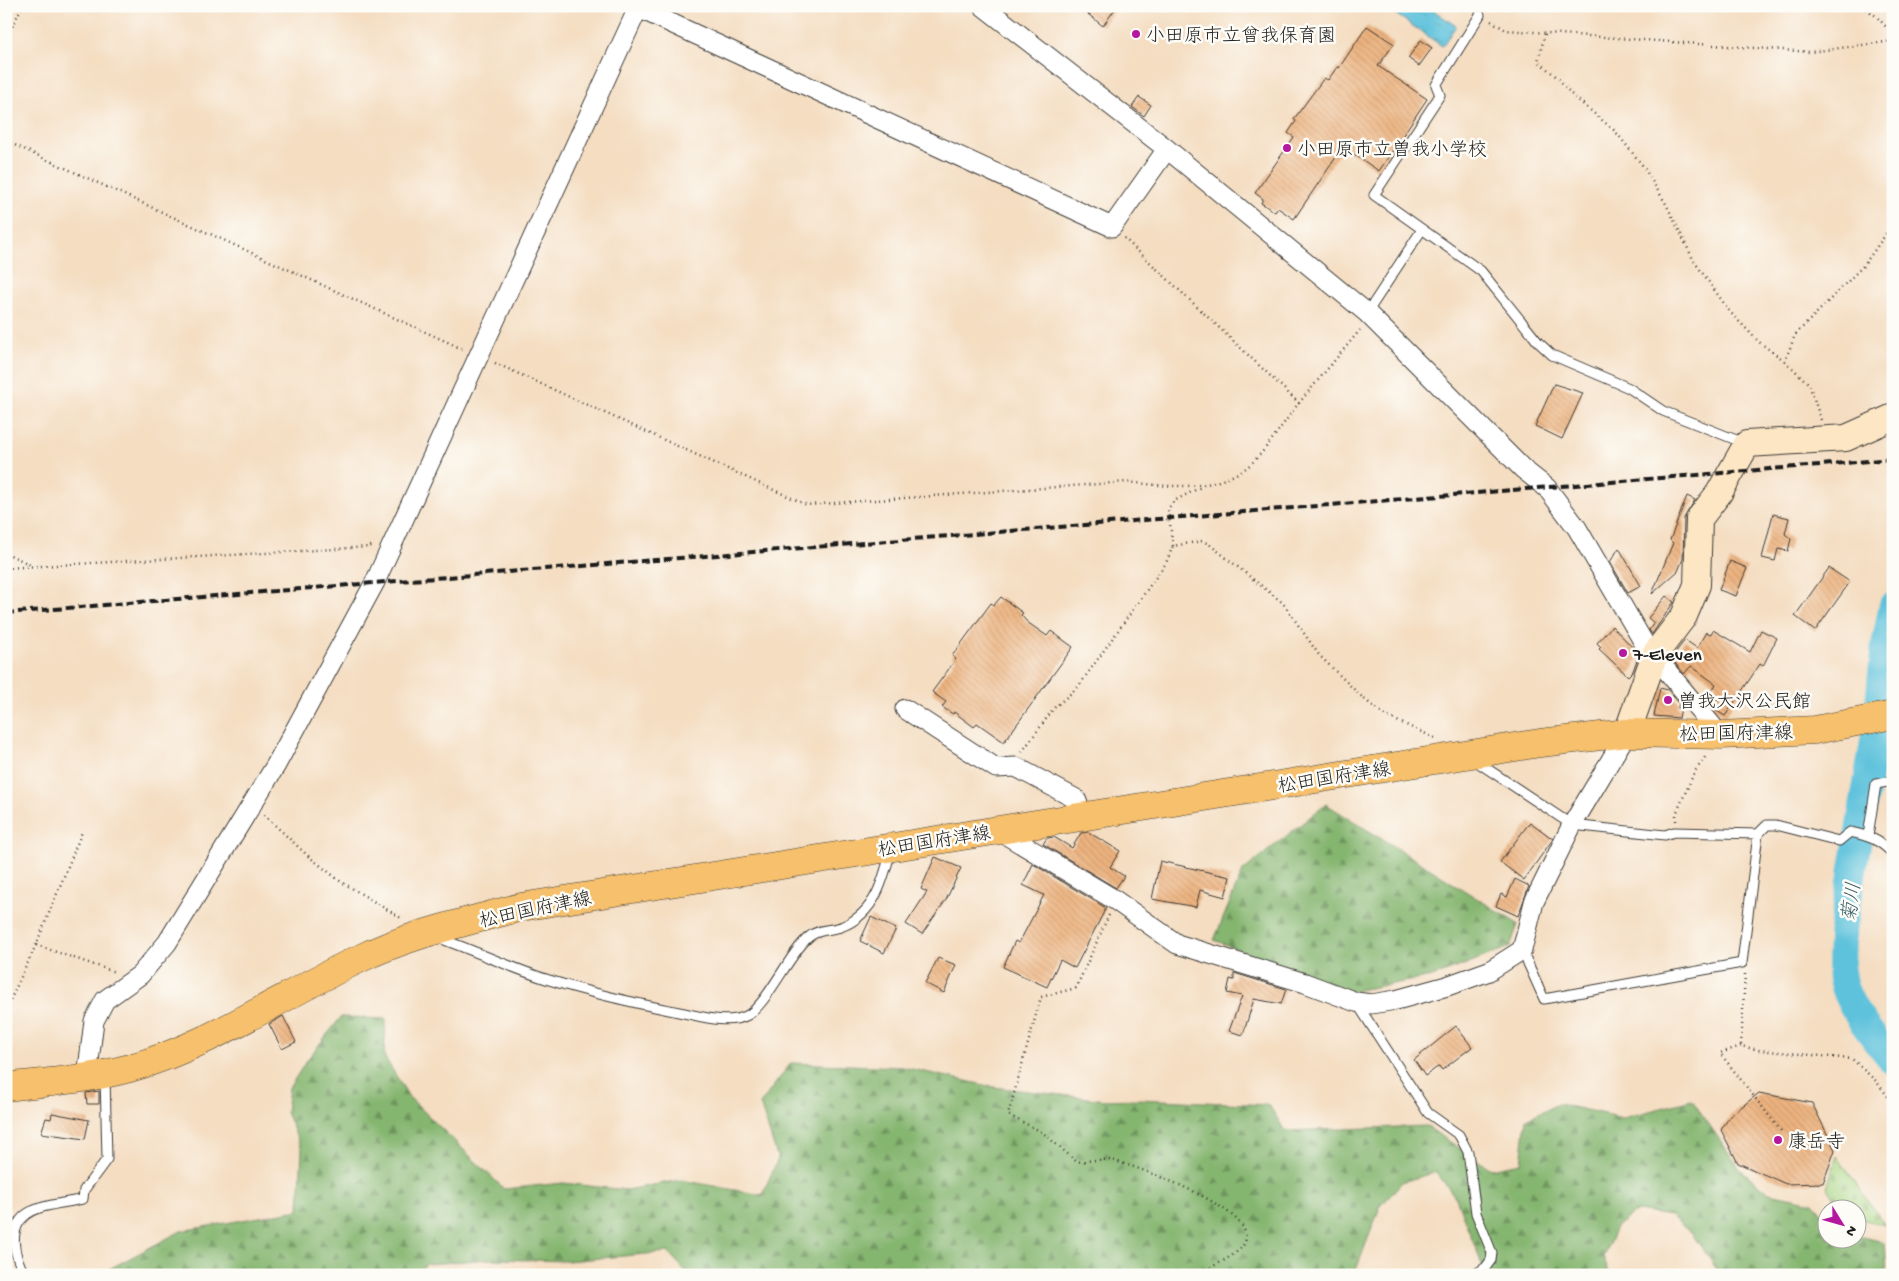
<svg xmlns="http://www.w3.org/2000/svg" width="1899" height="1281" font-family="'Gochi Hand','Klee One',sans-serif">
	<defs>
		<pattern id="forest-firs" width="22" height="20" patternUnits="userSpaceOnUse" patternTransform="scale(1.25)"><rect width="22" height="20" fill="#85b670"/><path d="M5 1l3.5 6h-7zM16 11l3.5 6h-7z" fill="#6c935b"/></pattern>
		<pattern id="cemetery-stones" width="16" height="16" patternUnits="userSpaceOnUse" patternTransform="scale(1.25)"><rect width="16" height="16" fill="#a7d582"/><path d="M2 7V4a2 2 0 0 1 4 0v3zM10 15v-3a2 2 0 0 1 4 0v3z" fill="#8fb670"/></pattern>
		<pattern id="water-ripples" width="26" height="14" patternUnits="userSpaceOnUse" patternTransform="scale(1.25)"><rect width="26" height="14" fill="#5ec2dc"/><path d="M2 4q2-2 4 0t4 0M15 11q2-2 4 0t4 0" fill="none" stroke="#51a6bc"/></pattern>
		<pattern id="building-back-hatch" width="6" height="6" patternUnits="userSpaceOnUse" patternTransform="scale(1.25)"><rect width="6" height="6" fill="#edb37f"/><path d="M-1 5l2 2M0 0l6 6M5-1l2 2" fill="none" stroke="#cb996d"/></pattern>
	</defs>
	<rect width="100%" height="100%" fill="#fdfcf7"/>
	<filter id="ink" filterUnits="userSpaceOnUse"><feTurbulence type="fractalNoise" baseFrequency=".02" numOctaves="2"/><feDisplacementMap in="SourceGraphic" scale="10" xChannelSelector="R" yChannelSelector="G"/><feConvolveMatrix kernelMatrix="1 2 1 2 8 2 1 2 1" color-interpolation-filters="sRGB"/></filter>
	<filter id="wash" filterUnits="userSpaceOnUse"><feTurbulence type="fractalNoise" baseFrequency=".0096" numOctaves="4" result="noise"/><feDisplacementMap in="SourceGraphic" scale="20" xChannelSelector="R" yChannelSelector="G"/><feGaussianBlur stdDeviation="1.12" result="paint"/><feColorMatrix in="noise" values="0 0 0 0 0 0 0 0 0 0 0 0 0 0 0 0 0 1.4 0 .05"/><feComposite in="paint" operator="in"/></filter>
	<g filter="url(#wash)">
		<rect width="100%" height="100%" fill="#f4ddc1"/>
		<path fill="url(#forest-firs)" stroke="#506946" d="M 1326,804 L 1518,924 L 1510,947 L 1432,977 L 1347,992 L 1214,940 L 1243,871 Z
			M 341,1017 L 386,1019 L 384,1056 L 409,1097 L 504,1189 L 563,1183 L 626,1190 L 681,1180 L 762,1195 L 778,1159 L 760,1104 L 791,1063 L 903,1067 L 993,1087 L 1105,1100 L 1138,1099 L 1269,1105 L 1285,1131 L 1426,1126 L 1491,1169 L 1521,1163 L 1526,1119 L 1558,1104 L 1623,1118 L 1692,1100 L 1740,1169 L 1769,1193 L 1813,1202 L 1826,1219 L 1826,1238 L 1856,1238 L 1857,1236 L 1885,1242 L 1887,1275 L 1721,1275 L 1692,1234 L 1671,1216 L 1637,1211 L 1617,1226 L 1603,1256 L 1610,1275 L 1486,1275 L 1456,1198 L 1436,1172 L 1402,1182 L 1380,1207 L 1354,1275 L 689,1275 L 668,1252 L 568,1261 L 490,1259 L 427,1264 L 412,1275 L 98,1275 L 181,1231 L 299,1210 L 302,1149 L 286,1112 L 289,1088 L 307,1060 Z"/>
		<path fill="url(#cemetery-stones)" stroke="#62784f" d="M 1837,1156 L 1885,1225 L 1857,1218 L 1856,1208 L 1840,1208 L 1827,1187 Z"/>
		<path fill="url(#water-ripples)" stroke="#3d6f7c" d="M 1399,6 L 1427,6 L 1456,26 L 1442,46 L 1394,13 Z"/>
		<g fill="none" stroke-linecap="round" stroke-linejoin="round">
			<path stroke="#5ec2dc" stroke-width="28" d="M 1879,704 L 1885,645 L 1893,605
				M 1876,729 L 1842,936 C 1842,950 1840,965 1842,979 C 1848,1009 1875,1038 1893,1061"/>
		</g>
		<g id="blocks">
			<path fill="url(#building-back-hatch)" d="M 1078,6 L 1117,6 L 1103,26 Z
				M 1367,26 L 1394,44 L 1378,66 L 1427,99 L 1379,171 L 1343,147 L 1294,219 L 1278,208 L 1275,212 L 1261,203 L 1263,199 L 1255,193 L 1294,137 L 1288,133 L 1296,121 L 1294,119 L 1324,78 L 1328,80 L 1337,67 L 1339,68 Z
				M 1421,40 L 1432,48 L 1419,66 L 1408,58 Z
				M 1139,97 L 1151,105 L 1144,116 L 1132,107 Z
				M 1554,384 L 1583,393 L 1562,439 L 1535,426 Z
				M 1687,496 L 1695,500 L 1684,518 L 1683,559 L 1678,571 L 1652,594 L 1673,543 L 1670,540 Z
				M 1773,514 L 1789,518 L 1785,534 L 1791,539 L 1788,551 L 1778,549 L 1775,561 L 1762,558 Z
				M 1619,548 L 1641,586 L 1628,593 L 1610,562 Z
				M 1730,561 L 1747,568 L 1736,596 L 1719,590 Z
				M 1829,568 L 1850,582 L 1815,631 L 1795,616 Z
				M 1666,596 L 1674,602 L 1652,634 L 1649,630 L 1654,623 L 1648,618 Z
				M 1001,597 L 1023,613 L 1021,615 L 1027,622 L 1047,636 L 1051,631 L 1073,647 L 1004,742 L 977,723 L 974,727 L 954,712 L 953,714 L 942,707 L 946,702 L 932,692 L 956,659 L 952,656 L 991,603 L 994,605 Z
				M 1612,626 L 1639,654 L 1633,671 L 1628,676 L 1599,649 L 1601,647 L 1597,643 Z
				M 1713,630 L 1750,652 L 1761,630 L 1777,638 L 1763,666 L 1760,664 L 1725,716 L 1712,708 L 1704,697 L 1719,701 L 1710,694 L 1716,684 L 1691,666 L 1684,674 L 1671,658 L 1685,640 L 1697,648 L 1706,632 L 1711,634 Z
				M 1660,688 L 1668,690 L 1679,703 L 1678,708 L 1681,708 L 1679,718 L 1654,716 Z
				M 1530,822 L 1553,839 L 1524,880 L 1500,862 Z
				M 1088,832 L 1120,851 L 1110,867 L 1124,876 L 1116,888 L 1043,844 L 1047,838 L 1054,837 L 1072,848 L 1081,833 Z
				M 935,857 L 961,868 L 946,900 L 922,934 L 906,924 L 927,892 L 921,889 Z
				M 1160,861 L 1230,877 L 1225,897 L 1200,890 L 1196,907 L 1152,899 Z
				M 1033,864 L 1106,908 L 1075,968 L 1060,960 L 1047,987 L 1003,967 L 1015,941 L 1019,943 L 1044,895 L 1023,885 Z
				M 1515,879 L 1529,886 L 1518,916 L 1496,906 L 1501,894 L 1507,897 Z
				M 871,917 L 896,929 L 884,953 L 860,941 Z
				M 938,958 L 956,965 L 944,993 L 925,983 Z
				M 1234,973 L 1286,989 L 1281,1004 L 1254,999 L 1243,1035 L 1229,1031 L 1242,996 L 1227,993 L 1230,979 L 1234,980 Z
				M 283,1016 L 296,1042 L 282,1049 L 269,1024 Z
				M 1456,1026 L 1472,1047 L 1442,1070 L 1439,1066 L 1425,1076 L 1414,1060 Z
				M 99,1091 L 99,1104 L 87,1104 L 86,1093 Z
				M 1759,1093 L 1812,1103 L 1835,1150 L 1823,1183 L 1786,1184 L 1738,1163 L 1721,1130 L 1730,1116 Z
				M 52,1113 L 89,1120 L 85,1139 L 41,1133 L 46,1118 L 51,1119 Z"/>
		</g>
	</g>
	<g filter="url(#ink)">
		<use href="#blocks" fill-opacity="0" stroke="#3c3935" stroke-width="1"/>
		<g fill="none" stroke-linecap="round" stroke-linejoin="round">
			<g stroke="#3c3935" stroke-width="11">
				<path id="service" d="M 1480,15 L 1436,85 L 1440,95 L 1374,195 L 1481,271 L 1538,342 L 1552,355 L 1629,388 L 1663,411 L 1744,443
					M 1367,313 L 1421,231
					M 1474,760 L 1572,825 L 1665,835 L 1674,832 L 1758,834
					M 1868,836 L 1876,784 L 1893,781
					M 436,937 C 473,950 509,967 546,979 C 590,993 634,1003 679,1012 C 700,1016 726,1025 746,1016 C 767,1006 790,951 810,936 C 820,928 832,931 843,926 C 875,913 883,881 891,850
					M 1522,950 L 1544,999 L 1742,963 L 1758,834 L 1767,825 L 1776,825 L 1839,841 L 1850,832 C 1869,836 1880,840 1893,854
					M 1356,1002 L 1428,1113 L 1459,1135 L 1468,1152 L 1476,1213 L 1492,1253 L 1491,1260 L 1486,1267 L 1474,1275
					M 25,1275 C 14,1256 6,1226 30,1212 C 44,1204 67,1203 83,1199 L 84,1190 L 107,1159 L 105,1076"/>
			</g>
			<g stroke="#3c3935" stroke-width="21">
				<path id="minor" d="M 634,6 L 1112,227 L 1167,149
					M 983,6 L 1167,149 L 1367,313 L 1523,469 L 1547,488 L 1577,528 L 1644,643 L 1720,735
					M 905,709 L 996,768 L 1016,767 L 1076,799 L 1083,816
					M 998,830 L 1115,900 L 1177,944 L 1305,983 L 1356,1002 L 1371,1004 L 1396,1000 L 1447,986 L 1489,971 L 1522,950 L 1534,902 L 1572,825 L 1627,733
					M 87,1077 L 94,1021 L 105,1000 L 140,975 L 167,943 L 276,765 L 375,582 L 639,6"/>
			</g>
			<g stroke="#3c3935" stroke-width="28">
				<path id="secondary" d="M 1627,733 L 1655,654 L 1684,616 L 1697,585 L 1699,519 L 1719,493 L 1747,444 L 1846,438 L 1893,417"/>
			</g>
			<g stroke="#3c3935" stroke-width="29">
				<path id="primary" d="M 6,1087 C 48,1082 90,1079 130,1068 C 209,1046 285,994 359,959 C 410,934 467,922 521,907 L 1540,743 L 1627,733 L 1722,735 L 1815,730 L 1893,715"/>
			</g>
			<path stroke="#3c3935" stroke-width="2.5" stroke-dasharray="1 4" stroke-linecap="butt" d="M 1465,6 L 1471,10
				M 1862,6 L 1876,16 L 1893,34
				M 1491,21 L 1506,30 L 1810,52 L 1893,41
				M 1545,34 L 1538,61 L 1558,78 L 1571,94 L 1615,131 L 1643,166 L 1666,204 L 1694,261 L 1730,312 L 1759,342 L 1785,361 L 1795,335 L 1864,265 L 1893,224
				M 6,40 L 22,6
				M 6,141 L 465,350
				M 1124,238 L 1299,403 L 1360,330
				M 1785,361 L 1809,384 L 1821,420
				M 495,363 L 807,505 L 1127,482 C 1168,486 1210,493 1246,468 C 1262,457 1285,420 1299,403
				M 1173,546 L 1168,509 L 1174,501 L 1201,487
				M 6,553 L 31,565
				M 6,568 L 369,547 L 373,545
				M 1022,752 L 1054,708 L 1078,687 L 1166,563 L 1173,546 L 1202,541 L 1209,544 L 1283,603 L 1319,655 L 1364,699 L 1386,716 L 1435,738
				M 264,815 L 307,855 L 340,881 L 401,918
				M 1676,821 L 1676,814 L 1695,771 L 1706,756
				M 1109,915 L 1076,988 L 1041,997 L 1008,1115 L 1042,1132 L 1077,1162 C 1089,1161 1103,1158 1115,1161 C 1140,1168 1257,1209 1245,1242 C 1239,1256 1208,1268 1194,1275
				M 36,945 L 115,972
				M 1745,974 L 1741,1046 L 1759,1050 L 1852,1059 L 1876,1081 L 1893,1103
				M 6,1009 L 36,945 L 82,832
				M 1741,1046 L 1720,1053 L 1781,1131
				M 1891,1275 L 1893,1257"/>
			<use href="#service" stroke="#fff" stroke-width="9"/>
			<use href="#minor" stroke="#fff" stroke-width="19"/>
			<use href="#secondary" stroke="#fce6c4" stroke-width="26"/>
			<use href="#primary" stroke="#f7c06c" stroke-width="28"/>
			<path stroke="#1c1c1c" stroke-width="4" stroke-dasharray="8 4" stroke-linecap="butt" d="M 6,613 L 1893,459"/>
		</g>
	</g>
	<g fill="#b5179e" stroke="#fdfcf7" stroke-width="2">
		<circle cx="1136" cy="34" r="5"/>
		<circle cx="1287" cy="148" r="5"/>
		<circle cx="1623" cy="653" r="5"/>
		<circle cx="1668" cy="700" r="5"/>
		<circle cx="1778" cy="1140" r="5"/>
	</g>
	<g text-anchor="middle" stroke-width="5" stroke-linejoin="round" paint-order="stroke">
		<g font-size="19" fill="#1c1c1c" stroke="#fdfcf7" text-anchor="start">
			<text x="1146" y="41">小田原市立曾我保育園</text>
			<text x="1297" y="155">小田原市立曽我小学校</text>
			<text x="1633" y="660">7-Eleven</text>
			<text x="1678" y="707">曽我大沢公民館</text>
			<text x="1788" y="1147">康岳寺</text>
		</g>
		<g font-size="19" fill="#1c1c1c" stroke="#fdfcf7">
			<text transform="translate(1736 732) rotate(-1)" y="7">松田国府津線</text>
			<text transform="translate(1334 776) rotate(-9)" y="7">松田国府津線</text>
			<text transform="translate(934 840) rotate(-9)" y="7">松田国府津線</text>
			<text transform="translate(535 908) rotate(-12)" y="7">松田国府津線</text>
		</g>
		<g font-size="20" font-style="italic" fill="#365e69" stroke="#fdfcf7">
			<text transform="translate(1850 902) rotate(-82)" y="7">菊川</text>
		</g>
	</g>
	<rect width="1899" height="1281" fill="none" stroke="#fdfcf7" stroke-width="25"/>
	<g transform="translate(1842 1224) rotate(127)"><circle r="24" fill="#fdfcf7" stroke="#a3a29f"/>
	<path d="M0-4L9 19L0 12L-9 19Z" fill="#b5179e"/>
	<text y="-8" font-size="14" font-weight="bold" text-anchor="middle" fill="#1c1c1c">N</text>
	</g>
</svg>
